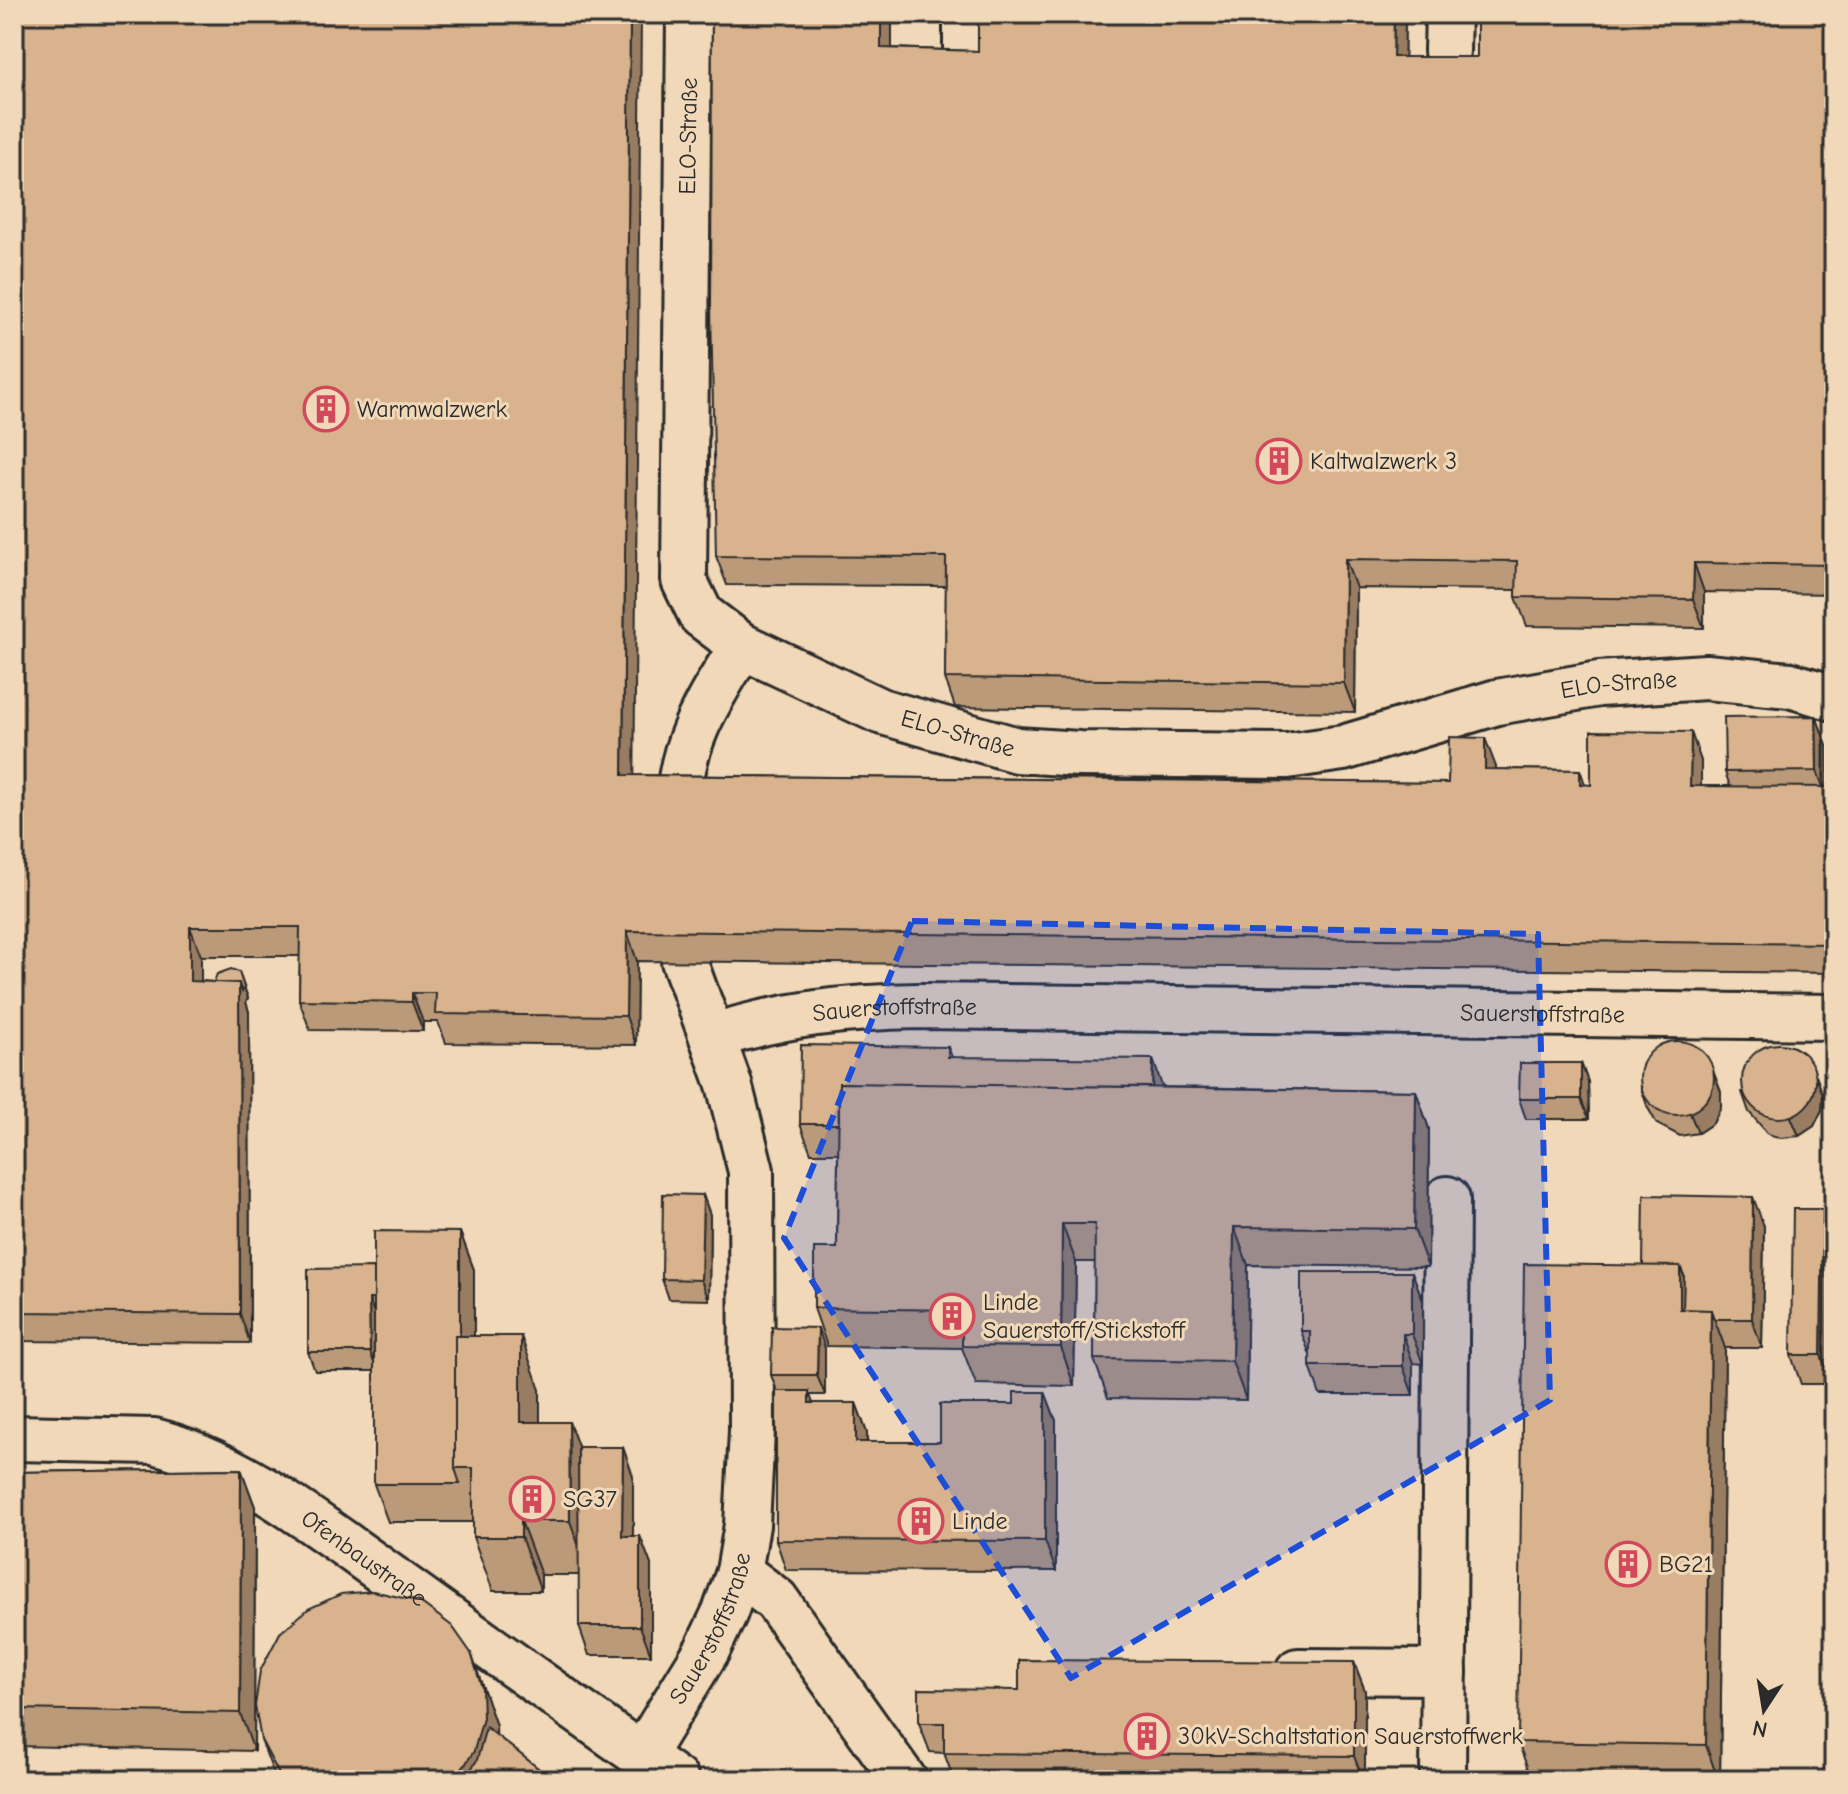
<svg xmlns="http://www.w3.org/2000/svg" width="1848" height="1794" font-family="'Comic Neue',sans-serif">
	<rect width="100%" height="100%" fill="#f0d8b8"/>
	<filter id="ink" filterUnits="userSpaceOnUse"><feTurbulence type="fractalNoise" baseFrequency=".0125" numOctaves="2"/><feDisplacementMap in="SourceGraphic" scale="16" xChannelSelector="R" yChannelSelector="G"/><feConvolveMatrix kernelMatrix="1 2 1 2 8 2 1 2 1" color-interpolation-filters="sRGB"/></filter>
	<g filter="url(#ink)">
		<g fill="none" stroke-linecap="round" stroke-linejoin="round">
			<g stroke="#2b2b2b" stroke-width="50">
				<g id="minor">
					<path id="s1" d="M 689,14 L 684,580 L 701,615 L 742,646 L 880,711 L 1017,750 L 1079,754 L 1287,756 L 1343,748 L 1497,702 L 1599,684 L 1706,677 L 1790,685 L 1834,698"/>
					<path d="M 966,51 L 966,14"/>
					<path d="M 1447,51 L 1448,14"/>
					<path d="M 678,805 C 682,738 709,700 742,646"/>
					<path d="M 684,961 L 712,1037"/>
					<path id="s2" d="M 14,1438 L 154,1441 C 242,1463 326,1532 399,1583 C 491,1649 583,1715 676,1780"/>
					<path d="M 739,1572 L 776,1600 L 904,1780"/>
					<path d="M 1298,1671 L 1444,1672"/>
					<path id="s3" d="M 642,1756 L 707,1650 L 725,1612 L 739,1572 L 747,1525 L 752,1431 L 751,1171 L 729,1084 L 712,1037 C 780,1014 849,1007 920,1006 L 1834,1017"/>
					<path d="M 1443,1780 L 1447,1199"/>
				</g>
			</g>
			<use href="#minor" stroke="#f0d8b8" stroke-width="44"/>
		</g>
		<path fill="#bb9a79" stroke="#2b2b2b" stroke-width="2" d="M 14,14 L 634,775 L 1448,783 L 1496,767 L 1496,769 L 1580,770 L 1585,785 L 1591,785 L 1701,761 L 1701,786 L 1730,786 L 1725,772 L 1816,716 L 1827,746 L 1827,787 L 1834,787 L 1834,973 L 637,961 L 636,1045 L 446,1043 L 438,1022 L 423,1022 L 423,1031 L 310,1030 L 299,1000 L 300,956 L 201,956 L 201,981 L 214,982 L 239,972 L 248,998 L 246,1002 L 249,1012 L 250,1343 L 14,1341 Z
			M 978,14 L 1405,14 L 1404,57 L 1477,57 L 1834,14 L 1834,594 L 1704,592 L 1704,628 L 1527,626 L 1516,597 L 1516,590 L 1356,588 L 1355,712 L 955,707 L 945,678 L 946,586 L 727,585 L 716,556 L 892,48 L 978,51 Z
			M 948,1047 L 952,1057 L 1163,1087 L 1416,1091 L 1429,1129 L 1428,1267 L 1248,1265 L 1246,1400 L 1108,1398 L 1094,1359 L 1095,1262 L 1076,1262 L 1074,1386 L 976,1384 L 962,1348 L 827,1346 L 814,1308 L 837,1248 L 838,1153 L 811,1153 L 800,1124 Z
			M 1581,1063 L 1588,1082 L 1589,1119 L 1526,1119 L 1519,1099 Z
			M 1816,1076 L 1823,1095 L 1822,1110 L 1814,1126 L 1799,1136 L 1781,1138 L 1768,1134 L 1749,1112 L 1742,1092 Z
			M 1641,1088 L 1721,1092 L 1721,1107 L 1713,1123 L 1698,1133 L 1680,1136 L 1657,1124 L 1648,1108 Z
			M 703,1195 L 710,1215 L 709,1300 L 669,1299 L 662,1279 Z
			M 1764,1226 L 1762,1348 L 1725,1348 L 1720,1780 L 1532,1780 L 1518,1742 L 1643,1266 Z
			M 460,1232 L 474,1270 L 474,1336 L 540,1390 L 540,1422 L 569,1422 L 578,1447 L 633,1476 L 633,1536 L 640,1536 L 651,1565 L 651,1655 L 589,1655 L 579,1626 L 579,1575 L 541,1575 L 541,1591 L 493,1591 L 473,1537 L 473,1522 L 388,1522 L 374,1484 L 374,1371 L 315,1371 L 308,1352 L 374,1268 Z
			M 1834,1239 L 1832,1384 L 1801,1384 L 1791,1355 Z
			M 1412,1272 L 1423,1301 L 1423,1364 L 1413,1363 L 1413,1395 L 1320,1395 L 1310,1366 L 1310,1355 L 1301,1331 Z
			M 825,1348 L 825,1395 L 810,1395 L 813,1403 L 856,1403 L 867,1433 L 867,1442 L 940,1442 L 1014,1404 L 1045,1392 L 1056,1421 L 1056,1571 L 786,1570 L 776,1540 L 777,1391 L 771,1375 Z
			M 241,1469 L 255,1507 L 254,1751 L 14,1746 L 14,1472 Z
			M 471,1653 L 496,1726 L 496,1735 L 553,1780 L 276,1780 L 261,1740 Z
			M 1354,1662 L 1365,1691 L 1365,1780 L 954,1780 L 944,1753 L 930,1752 L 919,1723 L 1019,1690 Z"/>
		<path fill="#987d63" stroke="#2b2b2b" stroke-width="2" d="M 630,14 L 641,14 L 634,805 L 623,775 Z
			M 881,14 L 892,14 L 892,77 L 881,48 Z
			M 1394,14 L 1405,14 L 1404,86 L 1393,57 Z
			M 1345,559 L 1356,588 L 1355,712 L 1344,683 Z
			M 1694,563 L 1704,592 L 1704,628 L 1693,599 Z
			M 1816,716 L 1827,746 L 1828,800 L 1817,771 Z
			M 1691,732 L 1701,761 L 1701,815 L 1690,786 Z
			M 1485,738 L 1496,767 L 1495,799 L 1485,769 Z
			M 1580,770 L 1590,799 L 1580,784 Z
			M 190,927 L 201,956 L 201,1010 L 190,981 Z
			M 627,931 L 637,961 L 636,1045 L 626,1016 Z
			M 239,983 L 244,988 L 248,998 L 246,1002 L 249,1012 L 250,1343 L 240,1314 Z
			M 412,993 L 423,1022 L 423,1031 L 412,1002 Z
			M 1153,1059 L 1163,1089 L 1152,1096 Z
			M 1581,1063 L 1588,1082 L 1589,1119 L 1581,1099 Z
			M 1714,1073 L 1721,1092 L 1721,1107 L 1713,1123 L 1698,1133 L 1690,1113 Z
			M 1816,1076 L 1823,1095 L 1822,1110 L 1814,1126 L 1799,1136 L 1791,1117 Z
			M 1416,1091 L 1429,1129 L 1428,1267 L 1414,1229 Z
			M 703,1195 L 710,1215 L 709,1300 L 701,1280 Z
			M 1753,1197 L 1764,1226 L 1762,1348 L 1752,1319 Z
			M 1823,1209 L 1834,1239 L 1832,1384 L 1821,1355 Z
			M 1062,1224 L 1076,1262 L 1074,1386 L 1061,1347 Z
			M 1234,1227 L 1248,1265 L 1246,1400 L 1232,1361 Z
			M 460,1232 L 474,1270 L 474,1471 L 473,1468 L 460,1468 Z
			M 1680,1266 L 1694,1304 L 1694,1318 L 1680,1309 Z
			M 1412,1272 L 1423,1301 L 1423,1364 L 1412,1334 Z
			M 369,1299 L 376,1318 L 377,1371 L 370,1352 Z
			M 1711,1310 L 1725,1348 L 1720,1780 L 1718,1780 L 1706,1745 Z
			M 818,1328 L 825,1348 L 825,1395 L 817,1375 Z
			M 1403,1334 L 1413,1363 L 1413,1395 L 1403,1366 Z
			M 521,1336 L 540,1390 L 540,1476 L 521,1422 Z
			M 1045,1392 L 1056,1421 L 1056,1571 L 1045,1541 Z
			M 856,1403 L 867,1433 L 866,1471 L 856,1442 Z
			M 569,1422 L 589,1476 L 589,1575 L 570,1521 Z
			M 623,1447 L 633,1476 L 633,1565 L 622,1536 Z
			M 241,1469 L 255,1507 L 254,1751 L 240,1713 Z
			M 521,1521 L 541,1575 L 541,1591 L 521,1537 Z
			M 640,1536 L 651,1565 L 651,1655 L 640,1626 Z
			M 471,1653 L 496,1726 L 497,1756 L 490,1780 L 454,1780 Z
			M 1354,1662 L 1365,1691 L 1365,1780 L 1363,1780 L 1354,1756 Z"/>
		<path fill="#d9b38d" stroke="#2b2b2b" stroke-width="2" d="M 14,14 L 630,14 L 623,775 L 1448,783 L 1449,737 L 1485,738 L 1485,769 L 1580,770 L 1580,784 L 1591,785 L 1591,731 L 1691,732 L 1690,786 L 1834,787 L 1834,944 L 627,931 L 626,1016 L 435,1014 L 436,993 L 412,993 L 412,1002 L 299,1000 L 300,927 L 190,927 L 190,981 L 239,983 L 240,1314 L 14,1312 Z
			M 712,14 L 881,14 L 881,48 L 978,51 L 978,14 L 1394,14 L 1393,57 L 1477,57 L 1477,14 L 1834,14 L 1834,565 L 1694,563 L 1693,599 L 1516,597 L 1517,561 L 1345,559 L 1344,683 L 945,678 L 946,557 L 716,556 L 711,306 Z
			M 1816,716 L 1817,771 L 1725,772 L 1724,717 Z
			M 231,969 L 239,972 L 244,988 L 242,992 L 239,983 L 214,982 L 217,974 Z
			M1640 1078a37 37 0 1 1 74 0a37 37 0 1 1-74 0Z
			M1742 1081a37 37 0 1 1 74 0a37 37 0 1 1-74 0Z
			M 801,1045 L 948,1047 L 948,1057 L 1153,1059 L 1152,1087 L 839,1083 L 839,1124 L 800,1124 Z
			M 1520,1063 L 1581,1063 L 1581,1099 L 1519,1099 Z
			M 839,1083 L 1416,1091 L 1414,1229 L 1234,1227 L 1232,1361 L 1094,1359 L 1095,1224 L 1062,1224 L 1061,1347 L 962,1346 L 962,1310 L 814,1308 L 814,1248 L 837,1248 Z
			M 663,1194 L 703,1195 L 701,1280 L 662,1279 Z
			M 1644,1195 L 1753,1197 L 1752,1319 L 1714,1319 L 1711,1310 L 1683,1309 L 1684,1275 L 1680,1266 L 1643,1266 Z
			M 1793,1209 L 1823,1209 L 1821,1355 L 1791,1355 Z
			M 374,1231 L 460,1232 L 460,1336 L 455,1336 L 455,1468 L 460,1484 L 374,1484 Z
			M 1524,1264 L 1680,1266 L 1680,1309 L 1711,1310 L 1706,1745 L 1518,1742 Z
			M 374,1268 L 374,1299 L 369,1299 L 370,1352 L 308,1352 L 308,1269 Z
			M 1301,1272 L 1412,1272 L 1412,1334 L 1403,1334 L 1403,1366 L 1310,1366 L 1310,1331 L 1301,1331 Z
			M 772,1327 L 818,1328 L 817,1375 L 771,1375 Z
			M 455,1336 L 521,1336 L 521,1422 L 569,1422 L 570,1521 L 521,1521 L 521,1537 L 473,1537 L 473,1468 L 455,1468 Z
			M 776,1391 L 809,1391 L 809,1403 L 856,1403 L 856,1442 L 940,1442 L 940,1404 L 1014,1404 L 1014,1392 L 1045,1392 L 1045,1541 L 776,1540 Z
			M 578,1447 L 623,1447 L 622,1536 L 640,1536 L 640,1626 L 579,1626 Z
			M 241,1469 L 240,1713 L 14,1709 L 14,1472 Z
			M 373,1591 L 420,1602 L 452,1626 L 471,1653 L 482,1688 L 483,1718 L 474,1751 L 457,1777 L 454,1780 L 285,1780 L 280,1776 L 261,1740 L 255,1706 L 260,1671 L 280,1633 L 308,1609 L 341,1594 Z
			M 1019,1660 L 1354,1662 L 1354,1756 L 944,1753 L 944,1723 L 919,1723 L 919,1689 L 1019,1690 Z
			M 486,1727 L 553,1780 L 464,1780 L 477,1760 Z"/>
	</g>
	<path fill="#1d4ed8" fill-opacity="0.2" stroke="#1d4ed8" stroke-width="6" stroke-dasharray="16 10" stroke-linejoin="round" d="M 912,921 L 1538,934 L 1550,1400 L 1071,1678 L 784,1238 Z"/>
	<defs>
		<g id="building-ring" transform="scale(2.3)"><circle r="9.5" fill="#f0d8b8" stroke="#d1495b" stroke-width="1.5"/><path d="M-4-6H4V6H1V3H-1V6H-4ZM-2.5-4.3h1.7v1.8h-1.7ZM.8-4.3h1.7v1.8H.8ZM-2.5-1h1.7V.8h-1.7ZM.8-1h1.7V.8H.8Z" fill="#d1495b"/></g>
	</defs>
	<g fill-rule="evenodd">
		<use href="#building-ring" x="326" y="409"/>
		<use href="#building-ring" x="1279" y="461"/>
		<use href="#building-ring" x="952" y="1316"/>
		<use href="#building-ring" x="532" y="1499"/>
		<use href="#building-ring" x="921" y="1521"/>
		<use href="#building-ring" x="1628" y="1564"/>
		<use href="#building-ring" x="1147" y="1736"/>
	</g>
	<g text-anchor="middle" stroke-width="6" stroke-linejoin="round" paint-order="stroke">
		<g font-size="24" fill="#2b2b2b" stroke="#f0d8b8">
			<text transform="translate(688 136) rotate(-89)" y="8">ELO-Straße</text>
			<text dy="8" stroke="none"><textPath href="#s1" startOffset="1562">ELO-Straße</textPath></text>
			<text dy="8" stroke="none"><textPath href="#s1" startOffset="890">ELO-Straße</textPath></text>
			<text dy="8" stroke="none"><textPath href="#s3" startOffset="936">Sauerstoffstraße</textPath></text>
			<text dy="8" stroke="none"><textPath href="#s3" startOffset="1584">Sauerstoffstraße</textPath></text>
			<text dy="8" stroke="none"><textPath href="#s2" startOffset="382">Ofenbaustraße</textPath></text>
			<text dy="8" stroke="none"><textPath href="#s3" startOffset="146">Sauerstoffstraße</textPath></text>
		</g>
		<g font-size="24" fill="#2b2b2b" stroke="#f0d8b8" text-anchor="start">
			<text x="357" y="417">Warmwalzwerk</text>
			<text x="1310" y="469">Kaltwalzwerk 3</text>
			<text x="983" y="1310">Linde<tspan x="983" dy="28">Sauerstoff/Stickstoff</tspan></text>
			<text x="563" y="1507">SG37</text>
			<text x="952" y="1529">Linde</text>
			<text x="1659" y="1572">BG21</text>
			<text x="1178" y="1744">30kV-Schaltstation Sauerstoffwerk</text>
		</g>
	</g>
	<rect width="1848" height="1794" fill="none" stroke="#f0d8b8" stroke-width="48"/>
	<rect x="24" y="24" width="1800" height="1746" fill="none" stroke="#2b2b2b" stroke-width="3" filter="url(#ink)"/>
	<g transform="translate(1764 1710) rotate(192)" stroke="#f0d8b8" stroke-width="6" paint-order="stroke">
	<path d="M0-6L14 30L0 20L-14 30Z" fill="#2b2b2b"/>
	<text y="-12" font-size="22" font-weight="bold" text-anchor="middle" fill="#2b2b2b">N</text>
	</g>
</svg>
